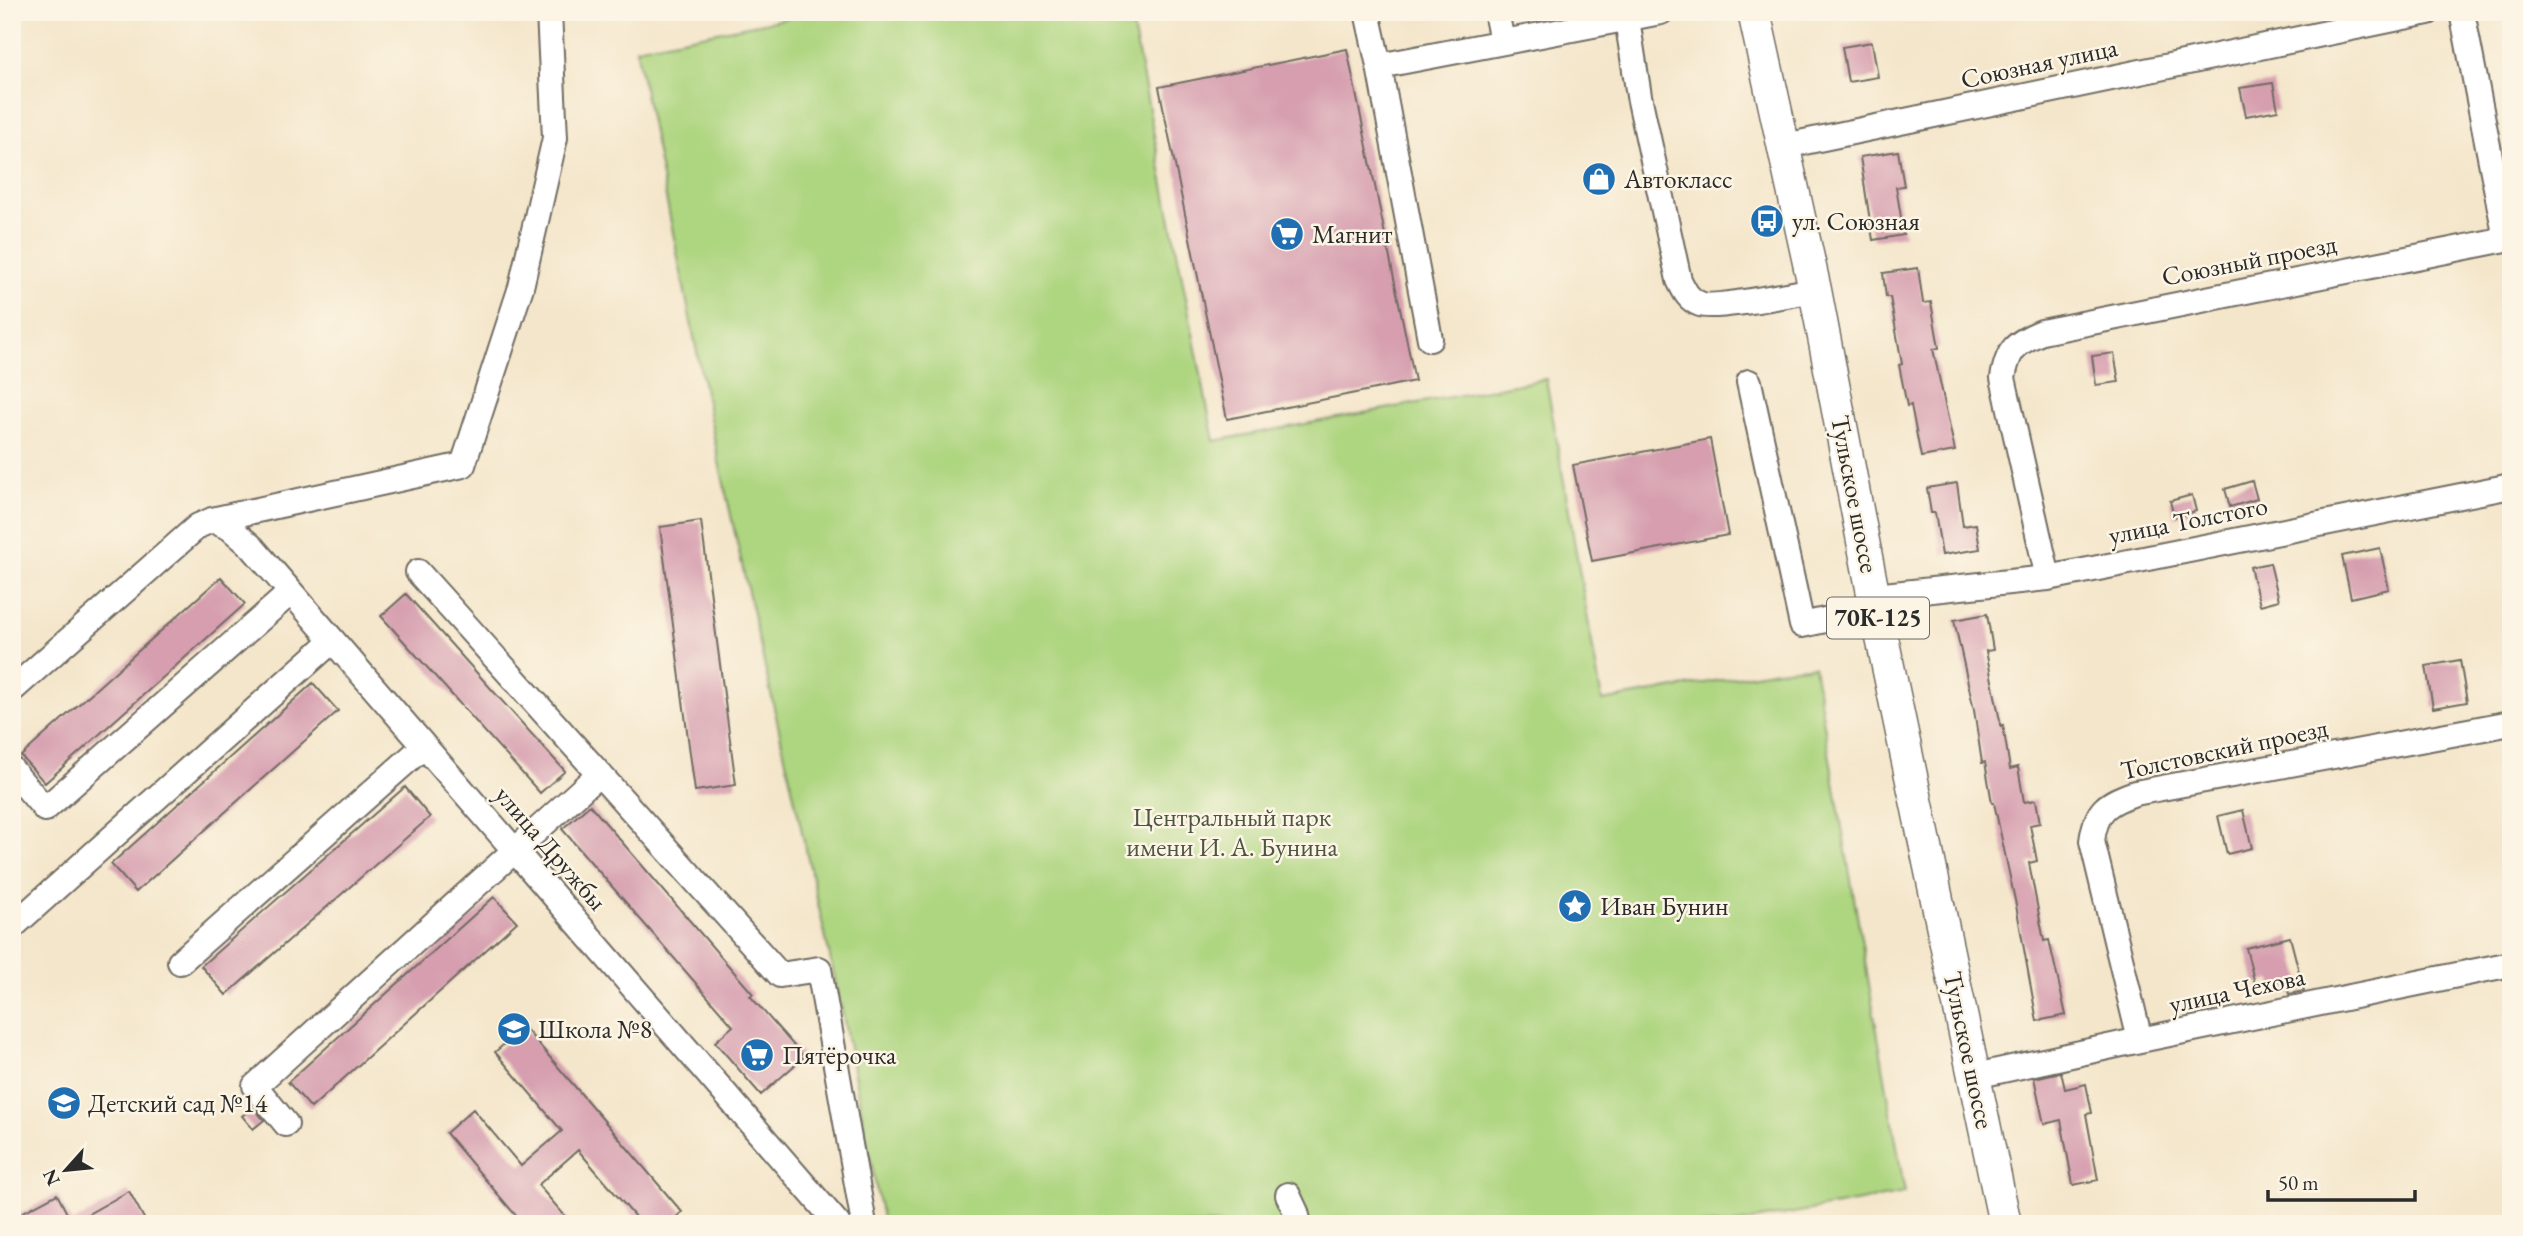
<svg xmlns="http://www.w3.org/2000/svg" width="2523" height="1236" font-family="'EB Garamond',serif">
	<rect width="100%" height="100%" fill="#fcf5e5"/>
	<filter id="ink" filterUnits="userSpaceOnUse"><feTurbulence type="fractalNoise" baseFrequency=".0143" numOctaves="2"/><feDisplacementMap in="SourceGraphic" scale="14" xChannelSelector="R" yChannelSelector="G"/><feConvolveMatrix kernelMatrix="1 2 1 2 8 2 1 2 1" color-interpolation-filters="sRGB"/></filter>
	<filter id="wash" filterUnits="userSpaceOnUse"><feTurbulence type="fractalNoise" baseFrequency=".00686" numOctaves="4" result="noise"/><feDisplacementMap in="SourceGraphic" scale="28" xChannelSelector="R" yChannelSelector="G"/><feGaussianBlur stdDeviation="1.57" result="paint"/><feColorMatrix in="noise" values="0 0 0 0 0 0 0 0 0 0 0 0 0 0 0 0 0 1.4 0 .05"/><feComposite in="paint" operator="in"/></filter>
	<g filter="url(#wash)">
		<rect width="100%" height="100%" fill="#f4e6cb"/>
		<path fill="#aed580" stroke="#6c8056" stroke-width="2" d="M 819,12 L 1130,12 L 1214,441 L 1546,379 L 1602,701 L 1777,670 L 1814,666 L 1905,1193 L 1732,1224 L 883,1224 L 841,1006 L 719,462 L 636,48 Z"/>
		<g id="blocks">
			<path fill="#d69eaf" d="M 1872,42 L 1878,77 L 1848,82 L 1842,47 Z
				M 1347,49 L 1415,381 L 1227,419 L 1159,87 Z
				M 2273,83 L 2278,110 L 2246,116 L 2240,88 Z
				M 1898,151 L 1904,186 L 1896,187 L 1904,235 L 1873,240 L 1860,157 Z
				M 1918,268 L 1923,303 L 1931,302 L 1939,348 L 1933,349 L 1955,451 L 1921,457 L 1911,405 L 1907,406 L 1899,365 L 1902,364 L 1890,297 L 1886,297 L 1883,273 Z
				M 2114,353 L 2119,382 L 2096,385 L 2092,356 Z
				M 1710,439 L 1728,535 L 1592,561 L 1573,465 Z
				M 2252,481 L 2257,499 L 2230,507 L 2225,489 Z
				M 1957,483 L 1963,526 L 1976,524 L 1980,549 L 1942,555 L 1935,513 L 1931,513 L 1927,488 Z
				M 2192,495 L 2196,511 L 2174,517 L 2170,501 Z
				M 701,521 L 736,785 L 695,791 L 660,527 Z
				M 2380,548 L 2389,589 L 2351,598 L 2342,556 Z
				M 2270,563 L 2279,600 L 2260,605 L 2250,567 Z
				M 221,577 L 245,604 L 45,783 L 21,756 Z
				M 406,594 L 565,771 L 540,793 L 381,616 Z
				M 1987,614 L 1993,650 L 1986,651 L 2001,726 L 2003,725 L 2010,769 L 2018,767 L 2024,802 L 2036,800 L 2040,823 L 2030,825 L 2037,861 L 2029,863 L 2044,941 L 2049,940 L 2066,1015 L 2037,1021 L 2016,905 L 1994,803 L 1992,803 L 1985,762 L 1982,763 L 1974,710 L 1954,620 Z
				M 2460,660 L 2467,702 L 2433,708 L 2426,666 Z
				M 313,683 L 338,711 L 136,892 L 111,864 Z
				M 405,787 L 430,817 L 226,995 L 201,966 Z
				M 590,805 L 753,994 L 750,996 L 804,1057 L 761,1095 L 715,1042 L 733,1026 L 562,829 Z
				M 2243,810 L 2252,848 L 2227,854 L 2218,816 Z
				M 494,897 L 517,922 L 311,1108 L 288,1082 Z
				M 2290,937 L 2304,991 L 2289,994 L 2287,987 L 2274,990 L 2272,980 L 2255,984 L 2246,948 Z
				M 524,1027 L 682,1212 L 668,1224 L 641,1224 L 578,1150 L 538,1185 L 572,1224 L 523,1224 L 446,1133 L 473,1109 L 521,1166 L 562,1131 L 495,1052 Z
				M 2061,1072 L 2065,1089 L 2086,1084 L 2092,1113 L 2086,1114 L 2098,1180 L 2073,1185 L 2061,1120 L 2044,1124 L 2034,1078 Z
				M 253,1107 L 264,1120 L 253,1129 L 242,1116 Z
				M 129,1191 L 147,1224 L 12,1224 L 12,1218 L 57,1194 L 72,1223 Z"/>
		</g>
	</g>
	<g filter="url(#ink)">
		<use href="#blocks" fill-opacity="0" stroke="#716c63" stroke-width="2"/>
		<g fill="none" stroke-linecap="round" stroke-linejoin="round">
			<g stroke="#716c63" stroke-width="28">
				<path id="minor" d="M 1367,12 L 1379,66 L 1661,12
					M 1496,12 L 1502,41
					M 1627,19 L 1639,96 L 1679,280 C 1684,290 1688,300 1700,304 C 1714,310 1795,293 1815,290
					M 1379,66 L 1430,339
					M 1785,146 L 2428,12
					M 1749,382 L 1802,625 L 1876,609
					M 212,520 L 230,528 L 252,547 L 838,1224
					M 418,572 L 780,975 L 819,969 L 864,1224
					M 2048,578 L 2003,378 C 2008,349 2015,343 2042,332 L 2506,239 L 2462,12
					M 1874,596 L 2048,578 L 2511,486
					M 12,690 L 198,526 L 212,520 L 463,465 L 521,287 L 555,138 L 549,12
					M 12,770 L 45,809 L 291,592
					M 12,927 L 332,641
					M 180,962 L 424,746
					M 2140,1040 L 2092,841 C 2096,810 2106,803 2135,793 L 2511,723
					M 1975,1076 L 2140,1040 L 2511,964
					M 286,1124 L 255,1086 L 599,774
					M 1288,1195 L 1296,1212 L 1299,1224"/>
			</g>
			<g stroke="#716c63" stroke-width="35">
				<path id="major" d="M 1754,12 L 1815,290 L 1876,609 L 2005,1224"/>
			</g>
			<use href="#minor" stroke="#fff" stroke-width="24"/>
			<use href="#major" stroke="#fff" stroke-width="32"/>
		</g>
	</g>
	<defs>
		<g id="shop-disc" transform="scale(1.75)"><circle r="9.5" fill="#1f6fb2" stroke="#fcf5e5"/><path d="M-5-2.5h2.3a2.7 3.5 0 0 1 5.4 0H5L5.5 6h-11ZM-1.5-2.5h3a1.5 2.3 0 0 0-3 0Z" fill="#fff"/></g>
		<g id="bus-disc" transform="scale(1.75)"><circle r="9.5" fill="#1f6fb2" stroke="#fcf5e5"/><path d="M-5-6H5V4H4V6H2V4H-2V6H-4V4H-5ZM-3.5-4V0h7V-4ZM-3.5 1.2v1.5H-2V1.2ZM2 1.2v1.5H3.5V1.2Z" fill="#fff"/></g>
		<g id="supermarket-disc" transform="scale(1.75)"><circle r="9.5" fill="#1f6fb2" stroke="#fcf5e5"/><path d="M-6-5.5h2.5l.6 2H6L4.5 2H-2.5L-4.4-4H-6ZM-1.5 3.2a1.3 1.3 0 1 0 .1 0ZM3 3.2a1.3 1.3 0 1 0 .1 0Z" fill="#fff"/></g>
		<g id="sight-disc" transform="scale(1.75)"><circle r="9.5" fill="#1f6fb2" stroke="#fcf5e5"/><path d="M0-6L1.8-2.2L6-1.7L2.9 1.2L3.7 5.4L0 3.3L-3.7 5.4L-2.9 1.2L-6-1.7L-1.8-2.2Z" fill="#fff"/></g>
		<g id="school-disc" transform="scale(1.75)"><circle r="9.5" fill="#1f6fb2" stroke="#fcf5e5"/><path d="M0-5L7-2L0 1L-7-2ZM-4 1L0 2.5L4 1V4Q0 6-4 4Z" fill="#fff"/></g>
	</defs>
	<g fill-rule="evenodd">
		<use href="#shop-disc" x="1599" y="179"/>
		<use href="#bus-disc" x="1767" y="221"/>
		<use href="#supermarket-disc" x="1287" y="234"/>
		<use href="#sight-disc" x="1575" y="906"/>
		<use href="#school-disc" x="514" y="1029"/>
		<use href="#supermarket-disc" x="757" y="1055"/>
		<use href="#school-disc" x="64" y="1103"/>
	</g>
	<g text-anchor="middle" stroke-width="5" stroke-linejoin="round" paint-order="stroke">
		<rect fill="#fcf5e5" stroke="#6a6863" stroke-width="2" x="1827" y="597.5" width="102" height="41" rx="5"/>
		<g font-size="24" font-weight="bold" fill="#2b2b2b">
			<text x="1878" y="626">70К-125</text>
		</g>
		<g font-size="26" fill="#2b2b2b" stroke="#fcf5e5">
			<text transform="translate(2039 63) rotate(-12)" y="9">Союзная улица</text>
			<text transform="translate(2249 260) rotate(-11)" y="9">Союзный проезд</text>
			<text transform="translate(1855 494) rotate(79)" y="9">Тульское шоссе</text>
			<text transform="translate(2188 520) rotate(-11)" y="9">улица Толстого</text>
			<text transform="translate(2224 749) rotate(-12)" y="9">Толстовский проезд</text>
			<text transform="translate(551 848) rotate(49)" y="9">улица Дружбы</text>
			<text transform="translate(2237 990) rotate(-12)" y="9">улица Чехова</text>
			<text transform="translate(1969 1050) rotate(78)" y="9">Тульское шоссе</text>
		</g>
		<g font-size="26" fill="#2b2b2b" stroke="#fcf5e5" text-anchor="start">
			<text x="1624" y="188">Автокласс</text>
			<text x="1792" y="230">ул. Союзная</text>
			<text x="1312" y="243">Магнит</text>
			<text x="1600" y="915">Иван Бунин</text>
			<text x="538" y="1038">Школа №8</text>
			<text x="782" y="1064">Пятёрочка</text>
			<text x="88" y="1112">Детский сад №14</text>
		</g>
		<g font-size="26" fill="#4c5640" stroke="#fcf5e5">
			<text x="1232" y="826">Центральный парк<tspan x="1232" dy="30">имени И. А. Бунина</tspan></text>
		</g>
	</g>
	<rect width="2523" height="1236" fill="none" stroke="#fcf5e5" stroke-width="42"/>
	<g transform="translate(66 1170) rotate(243)" stroke="#fcf5e5" stroke-width="5" paint-order="stroke">
	<path d="M0-5L12 26L0 18L-12 26Z" fill="#2b2b2b"/>
	<text y="-10" font-size="19" font-weight="bold" text-anchor="middle" fill="#2b2b2b">N</text>
	</g>
	<path d="M2268 1190v10h147v-10" fill="none" stroke="#2b2b2b" stroke-width="3.5"/>
	<text x="2278" y="1190" font-size="21" fill="#2b2b2b" stroke="#fcf5e5" stroke-width="5" paint-order="stroke">50 m</text>
</svg>
